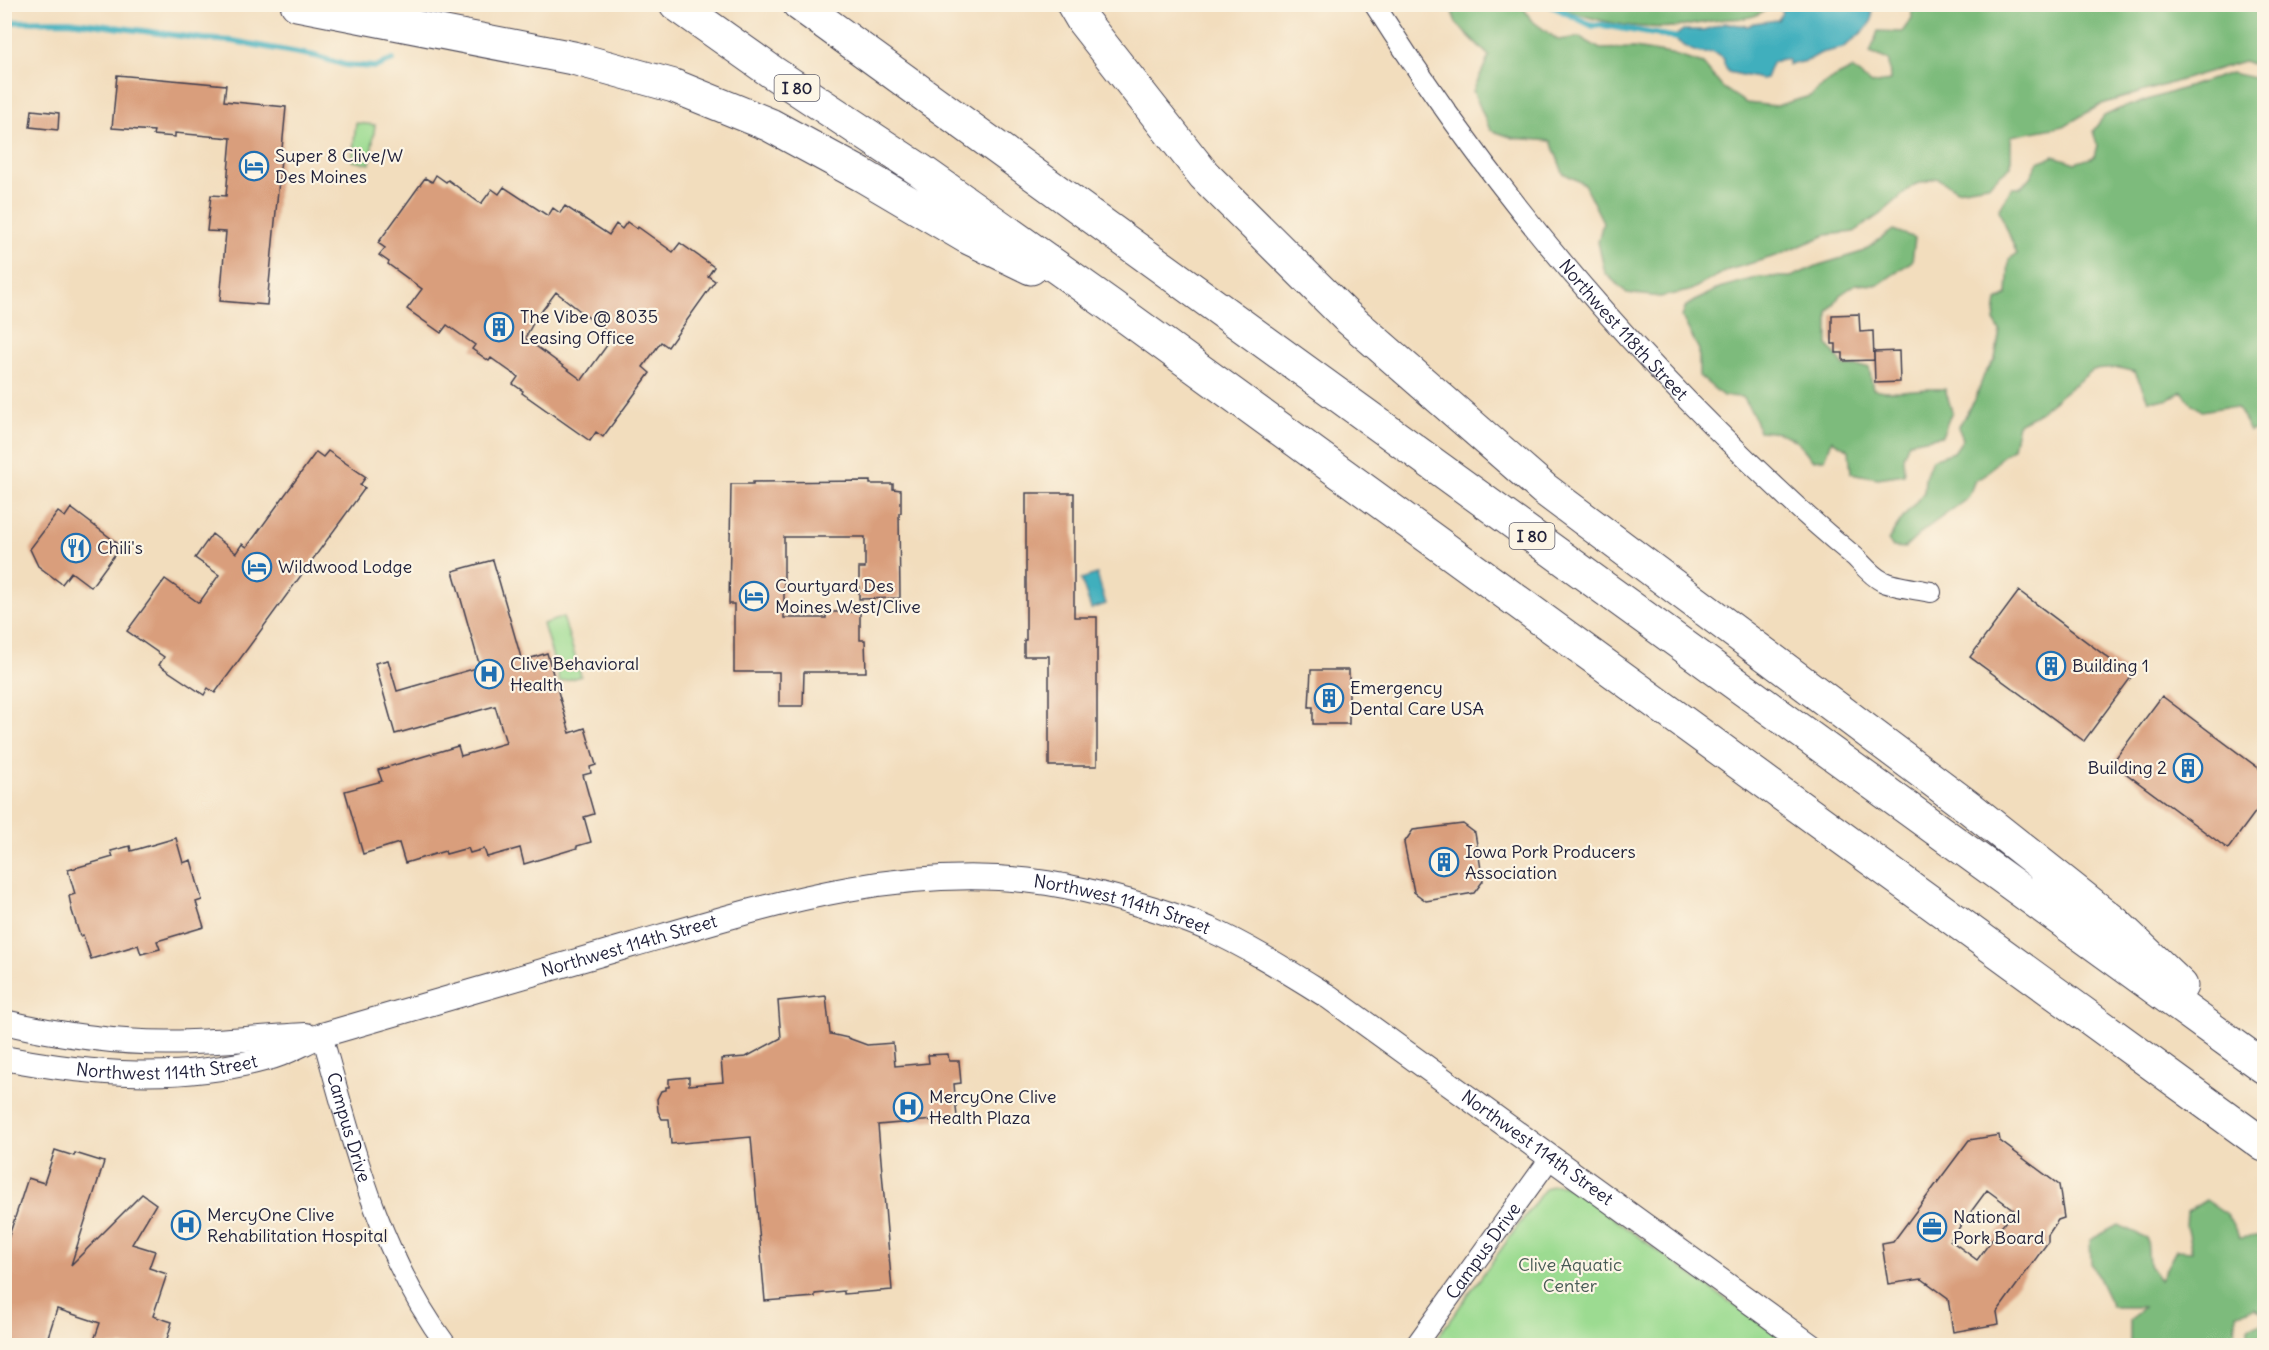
<svg xmlns="http://www.w3.org/2000/svg" width="2269" height="1350" font-family="Delius,sans-serif">
	<rect width="100%" height="100%" fill="#fcf5e5"/>
	<filter id="ink" filterUnits="userSpaceOnUse"><feTurbulence type="fractalNoise" baseFrequency=".0167" numOctaves="2"/><feDisplacementMap in="SourceGraphic" scale="12" xChannelSelector="R" yChannelSelector="G"/><feConvolveMatrix kernelMatrix="1 2 1 2 8 2 1 2 1" color-interpolation-filters="sRGB"/></filter>
	<filter id="wash" filterUnits="userSpaceOnUse"><feTurbulence type="fractalNoise" baseFrequency=".008" numOctaves="4" result="noise"/><feDisplacementMap in="SourceGraphic" scale="24" xChannelSelector="R" yChannelSelector="G"/><feGaussianBlur stdDeviation="1.35" result="paint"/><feColorMatrix in="noise" values="0 0 0 0 0 0 0 0 0 0 0 0 0 0 0 0 0 1.4 0 .05"/><feComposite in="paint" operator="in"/></filter>
	<g filter="url(#wash)">
		<rect width="100%" height="100%" fill="#f2ddbd"/>
		<path fill="#9cdb91" stroke="#5f7e66" stroke-width="1.5" d="M 356,123 L 375,125 L 370,164 L 352,161 Z
			M 563,617 L 581,676 L 560,682 L 543,624 Z
			M 1554,1185 L 1563,1185 L 1573,1190 L 1790,1345 L 1432,1345 L 1541,1194 L 1546,1188 Z"/>
		<path fill="#7dbb7b" stroke="#506e5b" stroke-width="1.5" d="M 1450,5 L 1522,5 L 1531,20 L 1558,40 L 1580,37 L 1600,49 L 1634,48 L 1671,54 L 1703,64 L 1722,87 L 1746,103 L 1776,106 L 1810,96 L 1830,80 L 1852,69 L 1871,84 L 1890,81 L 1889,60 L 1870,53 L 1878,31 L 1902,32 L 1912,18 L 1911,5 L 2264,5 L 2264,69 L 2244,61 L 2102,104 L 2064,126 L 2011,136 L 2011,166 L 1988,185 L 1957,190 L 1937,178 L 1914,185 L 1882,213 L 1854,232 L 1826,235 L 1776,256 L 1728,270 L 1689,291 L 1660,297 L 1627,293 L 1605,273 L 1598,242 L 1603,222 L 1584,184 L 1563,173 L 1551,141 L 1513,138 L 1490,130 L 1473,91 L 1489,56 L 1456,23 Z
			M 1555,5 L 1771,5 C 1753,22 1742,17 1719,20 C 1704,22 1689,26 1673,27 C 1633,30 1597,21 1559,8 Z
			M 2231,73 L 2264,80 L 2264,428 L 2250,431 L 2237,408 L 2225,407 L 2202,411 L 2190,402 L 2182,391 L 2167,400 L 2148,400 L 2135,372 L 2119,368 L 2093,370 L 2034,416 L 2018,424 L 2013,448 L 1999,459 L 1986,475 L 1975,480 L 1968,498 L 1924,530 L 1905,548 L 1893,547 L 1888,540 L 1903,518 L 1924,492 L 1925,477 L 1932,459 L 1954,452 L 1963,439 L 1958,427 L 1975,400 L 1984,375 L 1995,359 L 2000,331 L 1994,321 L 1997,301 L 2007,295 L 2009,259 L 2017,254 L 1999,210 L 2012,187 L 2021,187 L 2030,177 L 2038,162 L 2054,156 L 2075,163 L 2094,157 L 2097,145 L 2093,131 L 2104,116 L 2119,109 Z
			M 1893,230 L 1915,238 L 1912,261 L 1878,285 L 1856,284 L 1840,295 L 1828,313 L 1828,345 L 1844,366 L 1869,367 L 1873,389 C 1896,395 1921,387 1945,389 L 1952,411 L 1942,436 L 1909,442 L 1903,457 L 1904,474 L 1878,478 L 1851,473 L 1849,450 L 1832,440 L 1825,459 L 1812,460 C 1797,437 1786,432 1759,431 L 1753,414 L 1742,397 L 1723,396 L 1699,376 L 1699,350 L 1682,317 L 1686,306 L 1719,288 L 1759,277 L 1791,277 L 1819,265 L 1862,252 Z
			M 2206,1200 L 2227,1214 L 2240,1238 L 2264,1235 L 2264,1313 L 2255,1308 L 2237,1313 L 2233,1345 L 2130,1345 L 2130,1320 L 2143,1307 L 2112,1307 L 2091,1263 L 2090,1240 L 2118,1225 L 2147,1238 L 2149,1265 L 2160,1280 L 2176,1250 L 2192,1251 L 2186,1226 L 2187,1212 Z
			M 2264,1318 L 2264,1345 L 2254,1345 L 2248,1336 L 2248,1328 L 2263,1323 Z"/>
		<path fill="#40afbd" stroke="#31687c" stroke-width="1.5" d="M 1780,4 L 1872,5 L 1872,20 L 1866,29 L 1843,48 L 1821,53 L 1807,61 L 1788,65 L 1788,60 L 1781,59 L 1772,63 L 1766,78 L 1761,79 L 1728,72 L 1724,64 L 1724,59 L 1712,52 C 1697,57 1685,46 1673,38 L 1683,30 L 1704,30 L 1725,23 L 1748,26 L 1754,23 L 1778,20 L 1782,12 L 1780,9 Z
			M 1097,574 L 1106,604 L 1091,609 L 1081,579 Z"/>
		<g fill="none" stroke-linecap="round" stroke-linejoin="round">
			<path stroke="#40afbd" stroke-width="6" d="M 1548,4 L 1593,26 L 1602,25 L 1678,38
				M 4,22 L 69,21 L 204,39 L 233,41 L 315,56 L 345,65 L 375,67 L 393,60"/>
		</g>
		<g id="blocks">
			<path fill="#d99e7c" fill-rule="evenodd" d="M 117,75 L 226,85 L 224,101 L 286,107 L 267,305 L 220,301 L 226,232 L 207,231 L 211,195 L 226,196 L 231,138 L 175,133 L 175,137 L 153,135 L 154,131 L 112,128 Z
				M 32,110 L 59,113 L 58,130 L 30,127 Z
				M 436,175 L 446,182 L 448,180 L 481,204 L 492,189 L 499,194 L 504,187 L 548,216 L 553,208 L 560,213 L 565,206 L 609,235 L 616,224 L 622,229 L 627,222 L 637,229 L 638,227 L 673,252 L 680,243 L 714,267 L 708,276 L 715,281 L 668,347 L 661,342 L 643,367 L 650,373 L 603,437 L 596,432 L 590,441 L 522,393 L 523,391 L 513,384 L 518,377 L 491,358 L 489,361 L 472,349 L 475,345 L 447,325 L 441,333 L 407,309 L 422,289 L 388,264 L 389,262 L 379,255 L 385,248 L 378,243 L 425,178 L 432,182 ZM 556,292 L 613,337 L 582,380 L 525,338 L 535,320 Z
				M 1859,314 L 1860,332 L 1873,331 L 1874,360 L 1843,361 L 1843,353 L 1836,353 L 1836,344 L 1832,344 L 1832,315 Z
				M 1899,351 L 1900,382 L 1875,383 L 1874,352 Z
				M 328,451 L 366,477 L 360,485 L 365,488 L 215,693 L 208,688 L 204,695 L 159,665 L 164,657 L 127,631 L 165,579 L 199,603 L 219,575 L 195,558 L 212,534 L 236,553 L 242,544 L 247,547 L 316,452 L 323,457 Z
				M 870,481 L 870,484 L 893,484 L 893,489 L 901,490 L 901,513 L 899,513 L 900,598 L 859,599 L 859,568 L 865,568 L 865,537 L 784,537 L 784,618 L 826,618 L 826,612 L 860,612 L 860,640 L 865,640 L 866,672 L 804,672 L 803,706 L 779,706 L 779,672 L 734,672 L 734,604 L 729,604 L 731,484 L 753,484 L 753,482 Z
				M 1026,493 L 1074,493 L 1074,617 L 1097,617 L 1097,766 L 1049,766 L 1049,656 L 1024,656 L 1024,640 L 1026,640 Z
				M 71,508 L 121,546 L 91,587 L 71,572 L 62,584 L 38,566 L 30,549 L 58,512 L 65,517 Z
				M 493,560 L 522,661 L 547,653 L 570,733 L 585,728 L 596,765 L 590,767 L 591,773 L 583,775 L 594,814 L 584,817 L 591,842 L 577,846 L 577,848 L 524,864 L 520,848 L 487,857 L 484,849 L 470,853 L 468,848 L 446,854 L 445,851 L 405,863 L 399,843 L 363,854 L 345,791 L 382,781 L 378,770 L 458,746 L 461,756 L 506,743 L 495,706 L 395,734 L 375,663 L 388,660 L 397,691 L 480,667 L 453,571 Z
				M 2019,591 L 2132,676 L 2084,741 L 1970,657 Z
				M 1311,670 L 1349,670 L 1349,724 L 1313,724 L 1313,707 L 1309,707 Z
				M 2162,696 L 2265,773 L 2265,799 L 2228,849 L 2112,763 Z
				M 1463,824 L 1475,833 L 1483,881 L 1474,893 L 1426,901 L 1414,892 L 1404,843 L 1413,830 Z
				M 176,838 L 183,863 L 191,860 L 202,900 L 196,902 L 204,927 L 157,941 L 160,949 L 141,954 L 138,945 L 91,959 L 83,935 L 80,936 L 72,911 L 69,896 L 75,894 L 68,870 L 113,857 L 111,851 L 130,846 L 131,851 Z
				M 826,996 L 830,1034 L 848,1038 L 867,1045 L 893,1043 L 895,1066 L 929,1063 L 928,1055 L 948,1054 L 949,1061 L 959,1061 L 961,1083 L 954,1084 L 957,1118 L 878,1125 L 892,1290 L 844,1294 L 844,1291 L 815,1294 L 815,1297 L 765,1301 L 751,1137 L 671,1144 L 669,1119 L 662,1119 L 658,1111 L 657,1099 L 661,1091 L 666,1090 L 666,1087 L 669,1087 L 669,1079 L 689,1077 L 689,1085 L 723,1082 L 721,1059 L 746,1057 L 781,1038 L 778,1001 Z
				M 1999,1135 L 2000,1141 L 2059,1185 L 2064,1218 L 2058,1220 L 2048,1235 L 2048,1242 L 1997,1312 L 1999,1324 L 1953,1332 L 1948,1298 L 1922,1279 L 1888,1284 L 1882,1244 L 1893,1242 L 1969,1140 ZM 1987,1190 L 2014,1210 L 1977,1260 L 1950,1240 Z
				M 55,1150 L 74,1156 L 75,1153 L 104,1162 L 71,1265 L 142,1194 L 156,1204 L 132,1244 L 155,1251 L 149,1268 L 167,1274 L 153,1316 L 172,1322 L 165,1346 L 92,1346 L 100,1323 L 57,1309 L 45,1346 L 4,1346 L 4,1251 L 28,1178 L 44,1183 Z"/>
		</g>
	</g>
	<g filter="url(#ink)">
		<use href="#blocks" fill-opacity="0" stroke="#413e4e" stroke-width="1.5"/>
		<g fill="none" stroke-linecap="round" stroke-linejoin="round">
			<g stroke="#413e4e" stroke-width="22">
				<g id="minor">
					<path id="s1" d="M 1374,4 C 1487,182 1622,344 1777,488 C 1802,512 1828,535 1855,557 C 1863,565 1872,576 1882,581 C 1893,587 1918,589 1931,592"/>
					<path id="s2" d="M 322,1035 C 353,1144 378,1253 447,1346"/>
					<path id="s3" d="M 1415,1346 L 1551,1157"/>
				</g>
			</g>
			<g stroke="#413e4e" stroke-width="26">
				<g id="tertiary">
					<path d="M 4,1022 C 64,1036 130,1045 192,1042 C 230,1041 268,1037 306,1035"/>
					<path id="s4" d="M 4,1058 C 92,1075 181,1082 268,1058 C 286,1054 304,1042 322,1035 C 425,1005 529,975 632,945 C 766,906 905,861 1047,883 C 1097,891 1162,909 1209,929 C 1251,948 1290,973 1329,997 L 1811,1346"/>
				</g>
			</g>
			<g stroke="#413e4e" stroke-width="35">
				<path id="motorway" d="M 297,4 L 573,58 L 674,86 L 770,125 L 862,175 L 967,237 L 1031,268
					M 676,4 L 772,72 L 920,170 L 1110,305 L 2264,1145
					M 799,4 L 2264,1067
					M 1073,4 L 1083,21 L 1204,175 L 1346,316 L 1544,489 L 1970,808 L 2115,923 L 2181,986"/>
			</g>
			<use href="#minor" stroke="#fff" stroke-width="20"/>
			<use href="#tertiary" stroke="#fff" stroke-width="24"/>
			<use href="#motorway" stroke="#fff" stroke-width="33"/>
		</g>
	</g>
	<defs>
		<g id="hotel-ring" transform="scale(1.5)"><circle r="9.5" fill="#fcf5e5" stroke="#1f6fb2" stroke-width="1.5"/><path d="M-6-4.5h1.5V1H6V5H4.5V3h-9V5H-6ZM-4 0a1.8 1.8 0 1 1 3.6 0ZM.5 0V-2.5h3Q6-2.5 6 0Z" fill="#1f6fb2"/></g>
		<g id="building-ring" transform="scale(1.5)"><circle r="9.5" fill="#fcf5e5" stroke="#1f6fb2" stroke-width="1.5"/><path d="M-4-6H4V6H1V3H-1V6H-4ZM-2.5-4.3h1.7v1.8h-1.7ZM.8-4.3h1.7v1.8H.8ZM-2.5-1h1.7V.8h-1.7ZM.8-1h1.7V.8H.8Z" fill="#1f6fb2"/></g>
		<g id="restaurant-ring" transform="scale(1.5)"><circle r="9.5" fill="#fcf5e5" stroke="#1f6fb2" stroke-width="1.5"/><path d="M-5-6h1v4h1v-4h1v4h1v-4h1v5L-1.5 .5V6h-2V.5L-5-1ZM5-6V6H3V1.5H1.5Q1.5-4 5-6Z" fill="#1f6fb2"/></g>
		<g id="hospital-ring" transform="scale(1.5)"><circle r="9.5" fill="#fcf5e5" stroke="#1f6fb2" stroke-width="1.5"/><path d="M-5-5h3v3.5h4V-5h3V5h-3V1.5h-4V5h-3Z" fill="#1f6fb2"/></g>
		<g id="office-ring" transform="scale(1.5)"><circle r="9.5" fill="#fcf5e5" stroke="#1f6fb2" stroke-width="1.5"/><path d="M-6-3h4V-5.5h4V-3h4V5H-6ZM-1-4.5V-3h2v-1.5ZM-6 0V1H6V0Z" fill="#1f6fb2"/></g>
	</defs>
	<g fill-rule="evenodd">
		<use href="#hotel-ring" x="254" y="166"/>
		<use href="#building-ring" x="499" y="327"/>
		<use href="#restaurant-ring" x="76" y="548"/>
		<use href="#hotel-ring" x="257" y="567"/>
		<use href="#hotel-ring" x="754" y="596"/>
		<use href="#building-ring" x="2051" y="666"/>
		<use href="#hospital-ring" x="489" y="674"/>
		<use href="#building-ring" x="1329" y="698"/>
		<use href="#building-ring" x="2188" y="768"/>
		<use href="#building-ring" x="1444" y="862"/>
		<use href="#hospital-ring" x="908" y="1107"/>
		<use href="#hospital-ring" x="186" y="1225"/>
		<use href="#office-ring" x="1932" y="1227"/>
	</g>
	<g text-anchor="middle" stroke-width="4.5" stroke-linejoin="round" paint-order="stroke">
		<g fill="#fcf5e5" stroke="#63616e" stroke-width="1.5">
			<rect x="774.5" y="75" width="45" height="26" rx="4.5"/>
			<rect x="1509.5" y="523" width="45" height="26" rx="4.5"/>
		</g>
		<g font-size="16" font-weight="bold" fill="#22223b">
			<text x="797" y="94">I 80</text>
			<text x="1532" y="542">I 80</text>
		</g>
		<g font-size="18" fill="#22223b" stroke="#fcf5e5" text-anchor="start">
			<text x="275" y="162">Super 8 Clive/W<tspan x="275" dy="21">Des Moines</tspan></text>
			<text x="520" y="323">The Vibe @ 8035<tspan x="520" dy="21">Leasing Office</tspan></text>
			<text x="97" y="554">Chili's</text>
			<text x="278" y="573">Wildwood Lodge</text>
			<text x="775" y="592">Courtyard Des<tspan x="775" dy="21">Moines West/Clive</tspan></text>
			<text x="510" y="670">Clive Behavioral<tspan x="510" dy="21">Health</tspan></text>
			<text x="2072" y="672">Building 1</text>
			<text x="1350" y="694">Emergency<tspan x="1350" dy="21">Dental Care USA</tspan></text>
			<text x="2167" y="774" text-anchor="end">Building 2</text>
			<text x="1465" y="858">Iowa Pork Producers<tspan x="1465" dy="21">Association</tspan></text>
			<text x="929" y="1103">MercyOne Clive<tspan x="929" dy="21">Health Plaza</tspan></text>
			<text x="207" y="1221">MercyOne Clive<tspan x="207" dy="21">Rehabilitation Hospital</tspan></text>
			<text x="1953" y="1223">National<tspan x="1953" dy="21">Pork Board</tspan></text>
		</g>
		<g font-size="18" fill="#22223b" stroke="#fcf5e5">
			<text dy="6" stroke="none"><textPath href="#s1" startOffset="411">Northwest 118th Street</textPath></text>
			<text dy="6" stroke="none"><textPath href="#s4" startOffset="1149">Northwest 114th Street</textPath></text>
			<text dy="6" stroke="none"><textPath href="#s4" startOffset="645">Northwest 114th Street</textPath></text>
			<text dy="6" stroke="none"><textPath href="#s4" startOffset="164">Northwest 114th Street</textPath></text>
			<text dy="6" stroke="none"><textPath href="#s2" startOffset="96">Campus Drive</textPath></text>
			<text dy="6" stroke="none"><textPath href="#s4" startOffset="1635">Northwest 114th Street</textPath></text>
			<text dy="6" stroke="none"><textPath href="#s3" startOffset="117">Campus Drive</textPath></text>
		</g>
		<g font-size="18" fill="#475a55" stroke="#fcf5e5">
			<text x="1570" y="1271">Clive Aquatic<tspan x="1570" dy="21">Center</tspan></text>
		</g>
	</g>
	<rect width="2269" height="1350" fill="none" stroke="#fcf5e5" stroke-width="24"/>
</svg>
